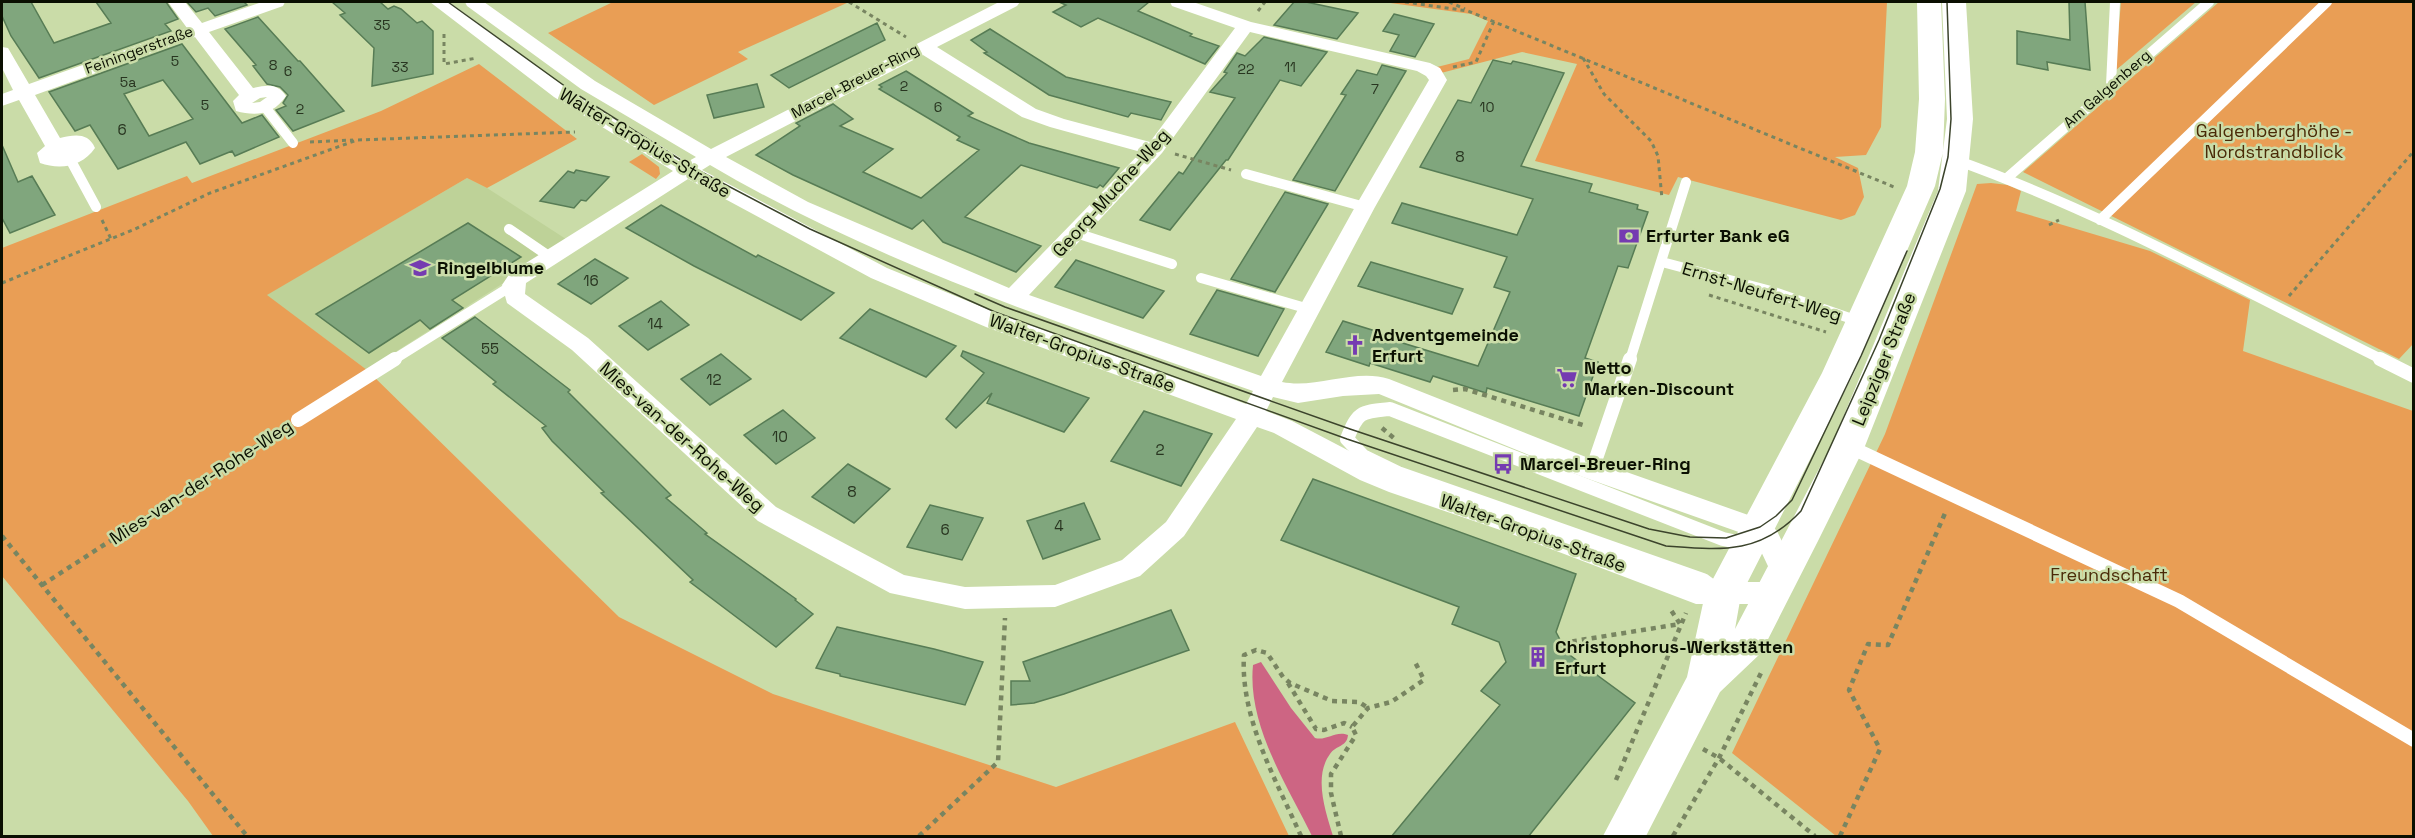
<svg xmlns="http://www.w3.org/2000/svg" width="2415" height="838" font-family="'Space Grotesk',sans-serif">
	<rect width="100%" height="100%" fill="#cadca8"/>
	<path fill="#bed298" d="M 467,178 L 487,188 L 569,241 L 367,370 L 266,295 Z"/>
	<path fill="#e99e55" d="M 613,2 L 849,2 L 738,52 L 748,59 L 654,105 L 548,33 Z
		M 1383,2 L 1887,2 L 1881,127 L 1866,155 L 1835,157 L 1858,168 L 1864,197 L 1855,215 L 1841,220 L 1678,177 L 1669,195 L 1535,161 L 1577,64 L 1522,52 L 1441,73 L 1437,67 L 1469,59 L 1488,21 L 1471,14 Z
		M 2121,2 L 2196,2 L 2115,71 Z
		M 2219,2 L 2413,2 L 2414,343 L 2399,359 L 2023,172 Z
		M 479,64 L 577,139 L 487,188 L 467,178 L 267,295 L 367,370 L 619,617 L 773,694 L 1056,787 L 1235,722 L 1289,836 L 213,836 L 188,801 L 2,576 L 2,248 L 187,176 L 192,183 L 381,111 Z
		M 642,154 L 659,167 L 660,174 L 656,179 L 629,162 Z
		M 1991,183 L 2008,185 L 2021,191 L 2016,211 L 2150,251 L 2250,300 L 2243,351 L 2413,411 L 2413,836 L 1836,836 L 1732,753 L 1885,434 L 1977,184 Z"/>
	<path fill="#cd6583" d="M 1261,662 L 1291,708 L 1315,738 C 1327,741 1336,730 1348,735 C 1347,747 1336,745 1330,754 C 1313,777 1326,813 1333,836 L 1312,836 C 1287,785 1247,725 1253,665 Z"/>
	<path fill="#80a67d" stroke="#577c55" stroke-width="1.5" fill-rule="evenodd" d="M 2,2 L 31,2 L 54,43 L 111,23 L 96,2 L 166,2 L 178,19 L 165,24 L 171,31 L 39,78 L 11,36 L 2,16 Z
		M 187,2 L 244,2 L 247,5 L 215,16 L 208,8 L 196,12 Z
		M 332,2 L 380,2 L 388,9 L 394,6 L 401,9 L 417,23 L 422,21 L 433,31 L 433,74 L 372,86 L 374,48 L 340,15 L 345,13 Z
		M 1059,2 L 1149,2 L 1138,11 L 1192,34 L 1190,36 L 1219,46 L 1205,64 L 1098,18 L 1081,27 L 1053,12 L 1066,5 Z
		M 1294,2 L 1306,2 L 1358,13 L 1337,39 L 1274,25 Z
		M 2069,2 L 2085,2 L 2090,70 L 2047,62 L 2048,70 L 2017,64 L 2017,31 L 2070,40 Z
		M 1394,14 L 1434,24 L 1415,57 L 1390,51 L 1399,35 L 1383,31 Z
		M 258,17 L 298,61 L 300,61 L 344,111 L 293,131 L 276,110 L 286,106 L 283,103 L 288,95 L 280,87 L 267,84 L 253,66 L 256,65 L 225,29 Z
		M 877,23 L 885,40 L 789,88 L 771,75 Z
		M 990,29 L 1066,77 L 1171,102 L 1161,120 L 1131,113 L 1128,117 L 1049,95 L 984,53 L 987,52 L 971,40 Z
		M 1264,37 L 1327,52 L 1301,86 L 1280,80 L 1228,160 L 1226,160 L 1170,230 L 1140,220 L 1179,172 L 1183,174 L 1235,98 L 1210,92 L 1227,73 L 1224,72 L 1237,53 L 1245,56 Z
		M 182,44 L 242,123 L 262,115 L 279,137 L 235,156 L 232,151 L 200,164 L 186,142 L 118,169 L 90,125 L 75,131 L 49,92 ZM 163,80 L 193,119 L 149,136 L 124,94 Z
		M 1493,60 L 1511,64 L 1513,61 L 1564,73 L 1521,166 L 1592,184 L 1589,192 L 1638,205 L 1637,209 L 1648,212 L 1628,268 L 1618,266 L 1585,358 L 1598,362 L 1579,416 L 1487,388 L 1486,393 L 1433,376 L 1430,382 L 1370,363 L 1369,366 L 1326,352 L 1343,321 L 1385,334 L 1383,337 L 1478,366 L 1510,292 L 1494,287 L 1507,257 L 1392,223 L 1402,203 L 1517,235 L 1533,199 L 1420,167 L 1458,100 L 1471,103 Z
		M 1382,65 L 1406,71 L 1335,191 L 1293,180 L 1346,95 L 1341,94 L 1357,70 L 1377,75 Z
		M 906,71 L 973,113 L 968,116 L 1029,143 L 1119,168 L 1103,187 L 1100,185 L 1097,188 L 1021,165 L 965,217 L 1041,246 L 1016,272 L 943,242 L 923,220 L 912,229 L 793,175 L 756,155 L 800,126 L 796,123 L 833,104 L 853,119 L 840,126 L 893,149 L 863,172 L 921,198 L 979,150 L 957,140 L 960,137 L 879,89 L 882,87 L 879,85 Z
		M 757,84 L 764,107 L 714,118 L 707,95 Z
		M 2,145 L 18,182 L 32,176 L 55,215 L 10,233 L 2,218 Z
		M 576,170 L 609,177 L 586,201 L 581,200 L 574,208 L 540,201 L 568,171 L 574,173 Z
		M 1285,192 L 1328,204 L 1275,292 L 1231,279 Z
		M 661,205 L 756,257 L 758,255 L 834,293 L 801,320 L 694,266 L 626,228 Z
		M 468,223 L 521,257 L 452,300 L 463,308 L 430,329 L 420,320 L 369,353 L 316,314 Z
		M 595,259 L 628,278 L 591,304 L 558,284 Z
		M 1076,260 L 1164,291 L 1143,318 L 1055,287 Z
		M 1371,262 L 1405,272 L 1463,289 L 1452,314 L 1358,286 Z
		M 1217,290 L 1284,309 L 1258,356 L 1190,334 Z
		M 661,301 L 689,325 L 648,350 L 619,326 Z
		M 870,309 L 893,319 L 956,346 L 926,377 L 840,338 Z
		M 475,317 L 570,390 L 568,392 L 671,495 L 666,498 L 707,533 L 705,534 L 796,599 L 795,600 L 813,614 L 776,647 L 690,582 L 693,580 L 601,493 L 604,492 L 552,441 L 542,428 L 546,426 L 493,384 L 496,382 L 442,338 Z
		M 963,351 L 1019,372 L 1089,398 L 1064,432 L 987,403 L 992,393 L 956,428 L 946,419 L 984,373 L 961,356 Z
		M 721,354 L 751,379 L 710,405 L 681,379 Z
		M 783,410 L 815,438 L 776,464 L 744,435 Z
		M 1144,411 L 1212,434 L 1181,486 L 1111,461 Z
		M 848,464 L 890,489 L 854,523 L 812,497 Z
		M 1313,479 L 1576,574 L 1556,632 L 1567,653 L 1635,703 L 1528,837 L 1391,837 L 1500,705 L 1481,691 L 1506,662 L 1499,642 L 1452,624 L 1459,607 L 1281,540 Z
		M 1084,503 L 1100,539 L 1043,559 L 1027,521 Z
		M 930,505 L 983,518 L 962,560 L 907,547 Z
		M 1171,610 L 1189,650 L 1064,694 L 1034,703 L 1011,705 L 1011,681 L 1030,681 L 1023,662 Z
		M 837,627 L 934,649 L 983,662 L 965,705 L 840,676 L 840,674 L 816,668 Z"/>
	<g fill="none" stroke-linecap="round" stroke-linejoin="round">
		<path stroke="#788561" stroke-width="3" stroke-dasharray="4 4" stroke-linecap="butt" d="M 849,2 L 906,37
			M 1405,2 L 1468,11 L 1894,187
			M 1449,2 L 1465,9
			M 1258,11 L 1265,2
			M 444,34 L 444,64 L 477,58
			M 1583,58 L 1604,94 L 1651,141 L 1658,156 L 1662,199
			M 1453,67 L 1476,62 L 1494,21
			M 310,142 L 353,140
			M 1175,154 L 1231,170
			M 102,220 L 111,239
			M 2049,225 L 2059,220
			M 2,283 L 135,229 L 210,193 L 357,140 L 575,132
			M 1709,295 L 1826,332
			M 2289,296 L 2414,151"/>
		<path stroke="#788561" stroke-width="4.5" stroke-dasharray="5 5" stroke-linecap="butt" d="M 1453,390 L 1465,389 L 1586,426
			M 1382,428 L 1395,439
			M 2,536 L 247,836
			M 42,585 L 283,429
			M 1562,643 L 1680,624 L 1669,607
			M 1288,683 L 1316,729 L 1324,730 L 1344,723 L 1352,727
			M 1703,749 L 1719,758 L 1815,836
			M 1616,780 L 1686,613
			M 919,836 L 998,762 L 1005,618
			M 1301,836 C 1276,780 1240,718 1244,655 L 1256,650 L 1267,653 L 1283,677 L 1290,683 L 1332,701 L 1359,702 L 1368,708
			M 1341,836 L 1331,793 L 1331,774 L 1356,735 L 1352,727 L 1368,708 L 1391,702 L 1424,680 L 1414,660
			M 1673,836 L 1719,758 L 1762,671
			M 1840,836 L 1880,749 L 1849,690 L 1868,644 L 1888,645 L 1946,511"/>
		<path stroke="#fff" stroke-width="10" d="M 2111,85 L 2115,2
			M 265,107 L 293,143
			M 70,159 L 96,207
			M 1953,159 C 2100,211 2243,291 2383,360
			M 1246,174 L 1365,207
			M 2007,178 L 2209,2
			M 2100,220 L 2327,2
			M 509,229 L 550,257
			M 1076,233 L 1172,264
			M 1662,262 L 1771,291 L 1861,322
			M 1201,278 L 1309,309
			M 393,360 L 513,285
			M 1630,360 L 1686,182"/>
		<path stroke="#fff" stroke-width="14" d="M 2380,359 L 2414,376
			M 298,420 L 395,359
			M 1848,446 L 2179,601 L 2414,740
			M 1592,470 L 1630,359
			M 1718,591 L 1703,580 L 1398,473 L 1363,456 L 1347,439 C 1358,411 1361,412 1390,409 L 1723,539 L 1747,544"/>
		<path fill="#fff" fill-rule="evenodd" d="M 168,2 L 185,2 L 202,23 L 262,2 L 285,2 L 283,6 L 209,32 L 253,88 C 268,85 277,83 286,96 C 274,114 257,117 236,111 L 233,101 L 239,95 L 195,37 L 35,95 L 60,138 C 74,135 88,132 95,148 C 82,167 60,170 40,163 L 37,153 L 45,146 L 19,100 L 2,106 L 2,94 L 13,90 L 2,68 L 2,47 L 8,48 L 29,84 L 187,28 ZM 267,97 L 260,102 L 252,103 L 260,98 Z
			M 430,2 L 449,2 L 568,89 L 687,162 L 696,157 L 581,89 L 467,6 L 465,2 L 484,2 L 595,81 L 711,149 L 999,2 L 1020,2 L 1017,6 L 937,47 L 1036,109 L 1064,119 L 1150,142 L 1235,28 L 1172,6 L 1170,2 L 1193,2 L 1251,22 L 1430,63 L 1440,68 L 1447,80 L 1375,207 L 1282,382 C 1317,389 1355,368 1389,379 L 1601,463 L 1768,522 L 1777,531 L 1797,573 L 1793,581 L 1784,584 L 1775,581 L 1758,545 L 1750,536 L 1583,477 L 1379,394 L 1343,396 L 1298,403 L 1273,397 L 1266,411 L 1292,421 L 1378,466 L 1407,478 L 1527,519 L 1697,582 L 1773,582 L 1782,585 L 1786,593 L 1782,601 L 1773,604 L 1696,604 L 1509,533 L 1389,492 L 1360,480 L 1274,433 L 1257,427 L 1184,536 L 1140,576 L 1055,607 L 965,609 L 890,593 L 758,521 L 572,350 L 507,303 L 502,285 L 510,273 L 673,171 L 554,97 ZM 1250,32 L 1417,71 L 1426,76 L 1429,80 L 1355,207 L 1261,376 L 1029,295 L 1162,153 ZM 923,55 L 1022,117 L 1050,127 L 1141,152 L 1009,288 L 808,202 L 726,157 ZM 710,165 C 880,265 1069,326 1253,391 L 1246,404 L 1002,315 L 887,268 L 702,170 ZM 688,179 L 871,278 L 986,327 L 1236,419 L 1166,522 L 1122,560 L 1055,585 L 965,587 L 904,575 L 776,507 L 588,338 L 525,294 L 526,283 Z"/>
		<path fill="#fff" fill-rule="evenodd" d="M 1917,2 L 1941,2 L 1945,99 L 1943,152 L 1935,186 L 1854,373 L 1741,595 L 1735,629 L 1831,446 L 1938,191 L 1947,119 L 1942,2 L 1966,2 L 1973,119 L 1966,191 L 1865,446 L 1819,539 L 1761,653 L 1720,692 L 1646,836 L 1603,836 L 1687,677 L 1705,594 L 1822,373 L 1907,186 L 1915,152 L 1919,99 Z"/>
		<path stroke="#3b432b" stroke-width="1.5" d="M 448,2 L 573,92 L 692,167 L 810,229 L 995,312 L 1347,439 L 1666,546 C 1721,550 1760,555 1801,511 L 1879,340 L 1940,189 L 1948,157 L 1951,119 L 1947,2
			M 975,294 L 1005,307 L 1350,429 L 1649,529 L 1690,537 L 1726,538 L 1760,527 L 1776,516 L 1792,500 L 1861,356 L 1907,251"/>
	</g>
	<defs>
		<g id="bank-bare" transform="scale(1.62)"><path d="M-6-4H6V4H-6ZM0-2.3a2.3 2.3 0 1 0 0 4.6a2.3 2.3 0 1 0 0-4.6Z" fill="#753bb1" stroke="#cadca8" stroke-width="2.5" paint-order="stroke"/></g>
		<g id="school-bare" transform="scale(1.62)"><path d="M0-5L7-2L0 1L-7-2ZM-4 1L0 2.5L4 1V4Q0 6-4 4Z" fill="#753bb1" stroke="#cadca8" stroke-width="2.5" paint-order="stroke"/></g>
		<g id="church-bare" transform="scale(1.62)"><path d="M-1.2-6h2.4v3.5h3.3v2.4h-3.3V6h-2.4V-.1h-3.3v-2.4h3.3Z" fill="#753bb1" stroke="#cadca8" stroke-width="2.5" paint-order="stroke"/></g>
		<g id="supermarket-bare" transform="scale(1.62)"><path d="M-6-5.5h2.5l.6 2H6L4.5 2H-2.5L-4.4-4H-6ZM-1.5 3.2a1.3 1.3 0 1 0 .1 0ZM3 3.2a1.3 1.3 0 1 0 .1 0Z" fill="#753bb1" stroke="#cadca8" stroke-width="2.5" paint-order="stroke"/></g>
		<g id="bus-bare" transform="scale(1.62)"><path d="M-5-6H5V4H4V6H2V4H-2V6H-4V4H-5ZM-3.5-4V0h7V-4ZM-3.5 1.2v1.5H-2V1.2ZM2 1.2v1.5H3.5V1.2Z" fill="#753bb1" stroke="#cadca8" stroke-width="2.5" paint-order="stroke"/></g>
		<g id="building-bare" transform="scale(1.62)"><path d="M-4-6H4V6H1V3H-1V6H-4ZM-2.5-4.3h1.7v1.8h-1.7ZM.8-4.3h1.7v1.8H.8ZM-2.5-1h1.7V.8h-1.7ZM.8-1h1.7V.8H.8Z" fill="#753bb1" stroke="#cadca8" stroke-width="2.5" paint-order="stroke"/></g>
	</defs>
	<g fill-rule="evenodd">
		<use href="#bank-bare" x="1629" y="236"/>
		<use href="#school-bare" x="420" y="268"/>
		<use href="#church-bare" x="1355" y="345"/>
		<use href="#supermarket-bare" x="1567" y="378"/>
		<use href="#bus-bare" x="1503" y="464"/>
		<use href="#building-bare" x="1538" y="657"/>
	</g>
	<g text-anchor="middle" stroke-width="5" stroke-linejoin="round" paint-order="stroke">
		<g font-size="14" fill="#283520">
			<text x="382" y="30">35</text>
			<text x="175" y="66">5</text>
			<text x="273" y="70">8</text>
			<text x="400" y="72">33</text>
			<text x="1290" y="72">11</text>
			<text x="1246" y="74">22</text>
			<text x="288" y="76">6</text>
			<text x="128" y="87">5a</text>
			<text x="904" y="91">2</text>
			<text x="1375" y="94">7</text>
			<text x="205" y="110">5</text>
			<text x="938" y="112">6</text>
			<text x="1487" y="112">10</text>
			<text x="300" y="114">2</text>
		</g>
		<g font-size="15" fill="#0a0f01" stroke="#cadca8">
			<text transform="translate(139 50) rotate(-20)" y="5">Feiningerstraße</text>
			<text transform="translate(855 81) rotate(-28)" y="5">Marcel-Breuer-Ring</text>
			<text transform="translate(2107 89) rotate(-41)" y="5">Am Galgenberg</text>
		</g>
		<g font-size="15" fill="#283520">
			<text x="122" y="135">6</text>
			<text x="1460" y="162">8</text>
			<text x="591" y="286">16</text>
			<text x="655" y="329">14</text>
			<text x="490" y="354">55</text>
			<text x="714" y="385">12</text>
			<text x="780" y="442">10</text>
			<text x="1160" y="455">2</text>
			<text x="852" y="497">8</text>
			<text x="1059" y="531">4</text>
			<text x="945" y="535">6</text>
		</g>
		<g font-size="18" fill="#4a2a07" stroke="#cadca8">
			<text x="2274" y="137">Galgenberghöhe -<tspan x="2274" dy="21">Nordstrandblick</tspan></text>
			<text x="2109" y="581">Freundschaft</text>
		</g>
		<g font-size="18" fill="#0a0f01" stroke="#cadca8">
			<text transform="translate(645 143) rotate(31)" y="6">Walter-Gropius-Straße</text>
			<text transform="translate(1111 193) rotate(-48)" y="6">Georg-Muche-Weg</text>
			<text transform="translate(1762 292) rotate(17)" y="6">Ernst-Neufert-Weg</text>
			<text transform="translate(1082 353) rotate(20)" y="6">Walter-Gropius-Straße</text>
			<text transform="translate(1884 359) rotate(-68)" y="6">Leipziger Straße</text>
			<text transform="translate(682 437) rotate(42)" y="6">Mies-van-der-Rohe-Weg</text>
			<text transform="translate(201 482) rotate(-33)" y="6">Mies-van-der-Rohe-Weg</text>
			<text transform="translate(1533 533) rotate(20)" y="6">Walter-Gropius-Straße</text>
		</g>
		<g font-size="18" font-weight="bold" fill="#0a0f01" stroke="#cadca8" text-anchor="start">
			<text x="1646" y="242">Erfurter Bank eG</text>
			<text x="437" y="274">Ringelblume</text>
			<text x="1372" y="341">Adventgemeinde<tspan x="1372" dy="21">Erfurt</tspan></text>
			<text x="1584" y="374">Netto<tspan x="1584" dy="21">Marken-Discount</tspan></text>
			<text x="1520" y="470">Marcel-Breuer-Ring</text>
			<text x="1555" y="653">Christophorus-Werkstätten<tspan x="1555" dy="21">Erfurt</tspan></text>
		</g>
	</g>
	<rect width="2415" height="838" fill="none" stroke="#0a0f01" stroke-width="6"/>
</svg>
